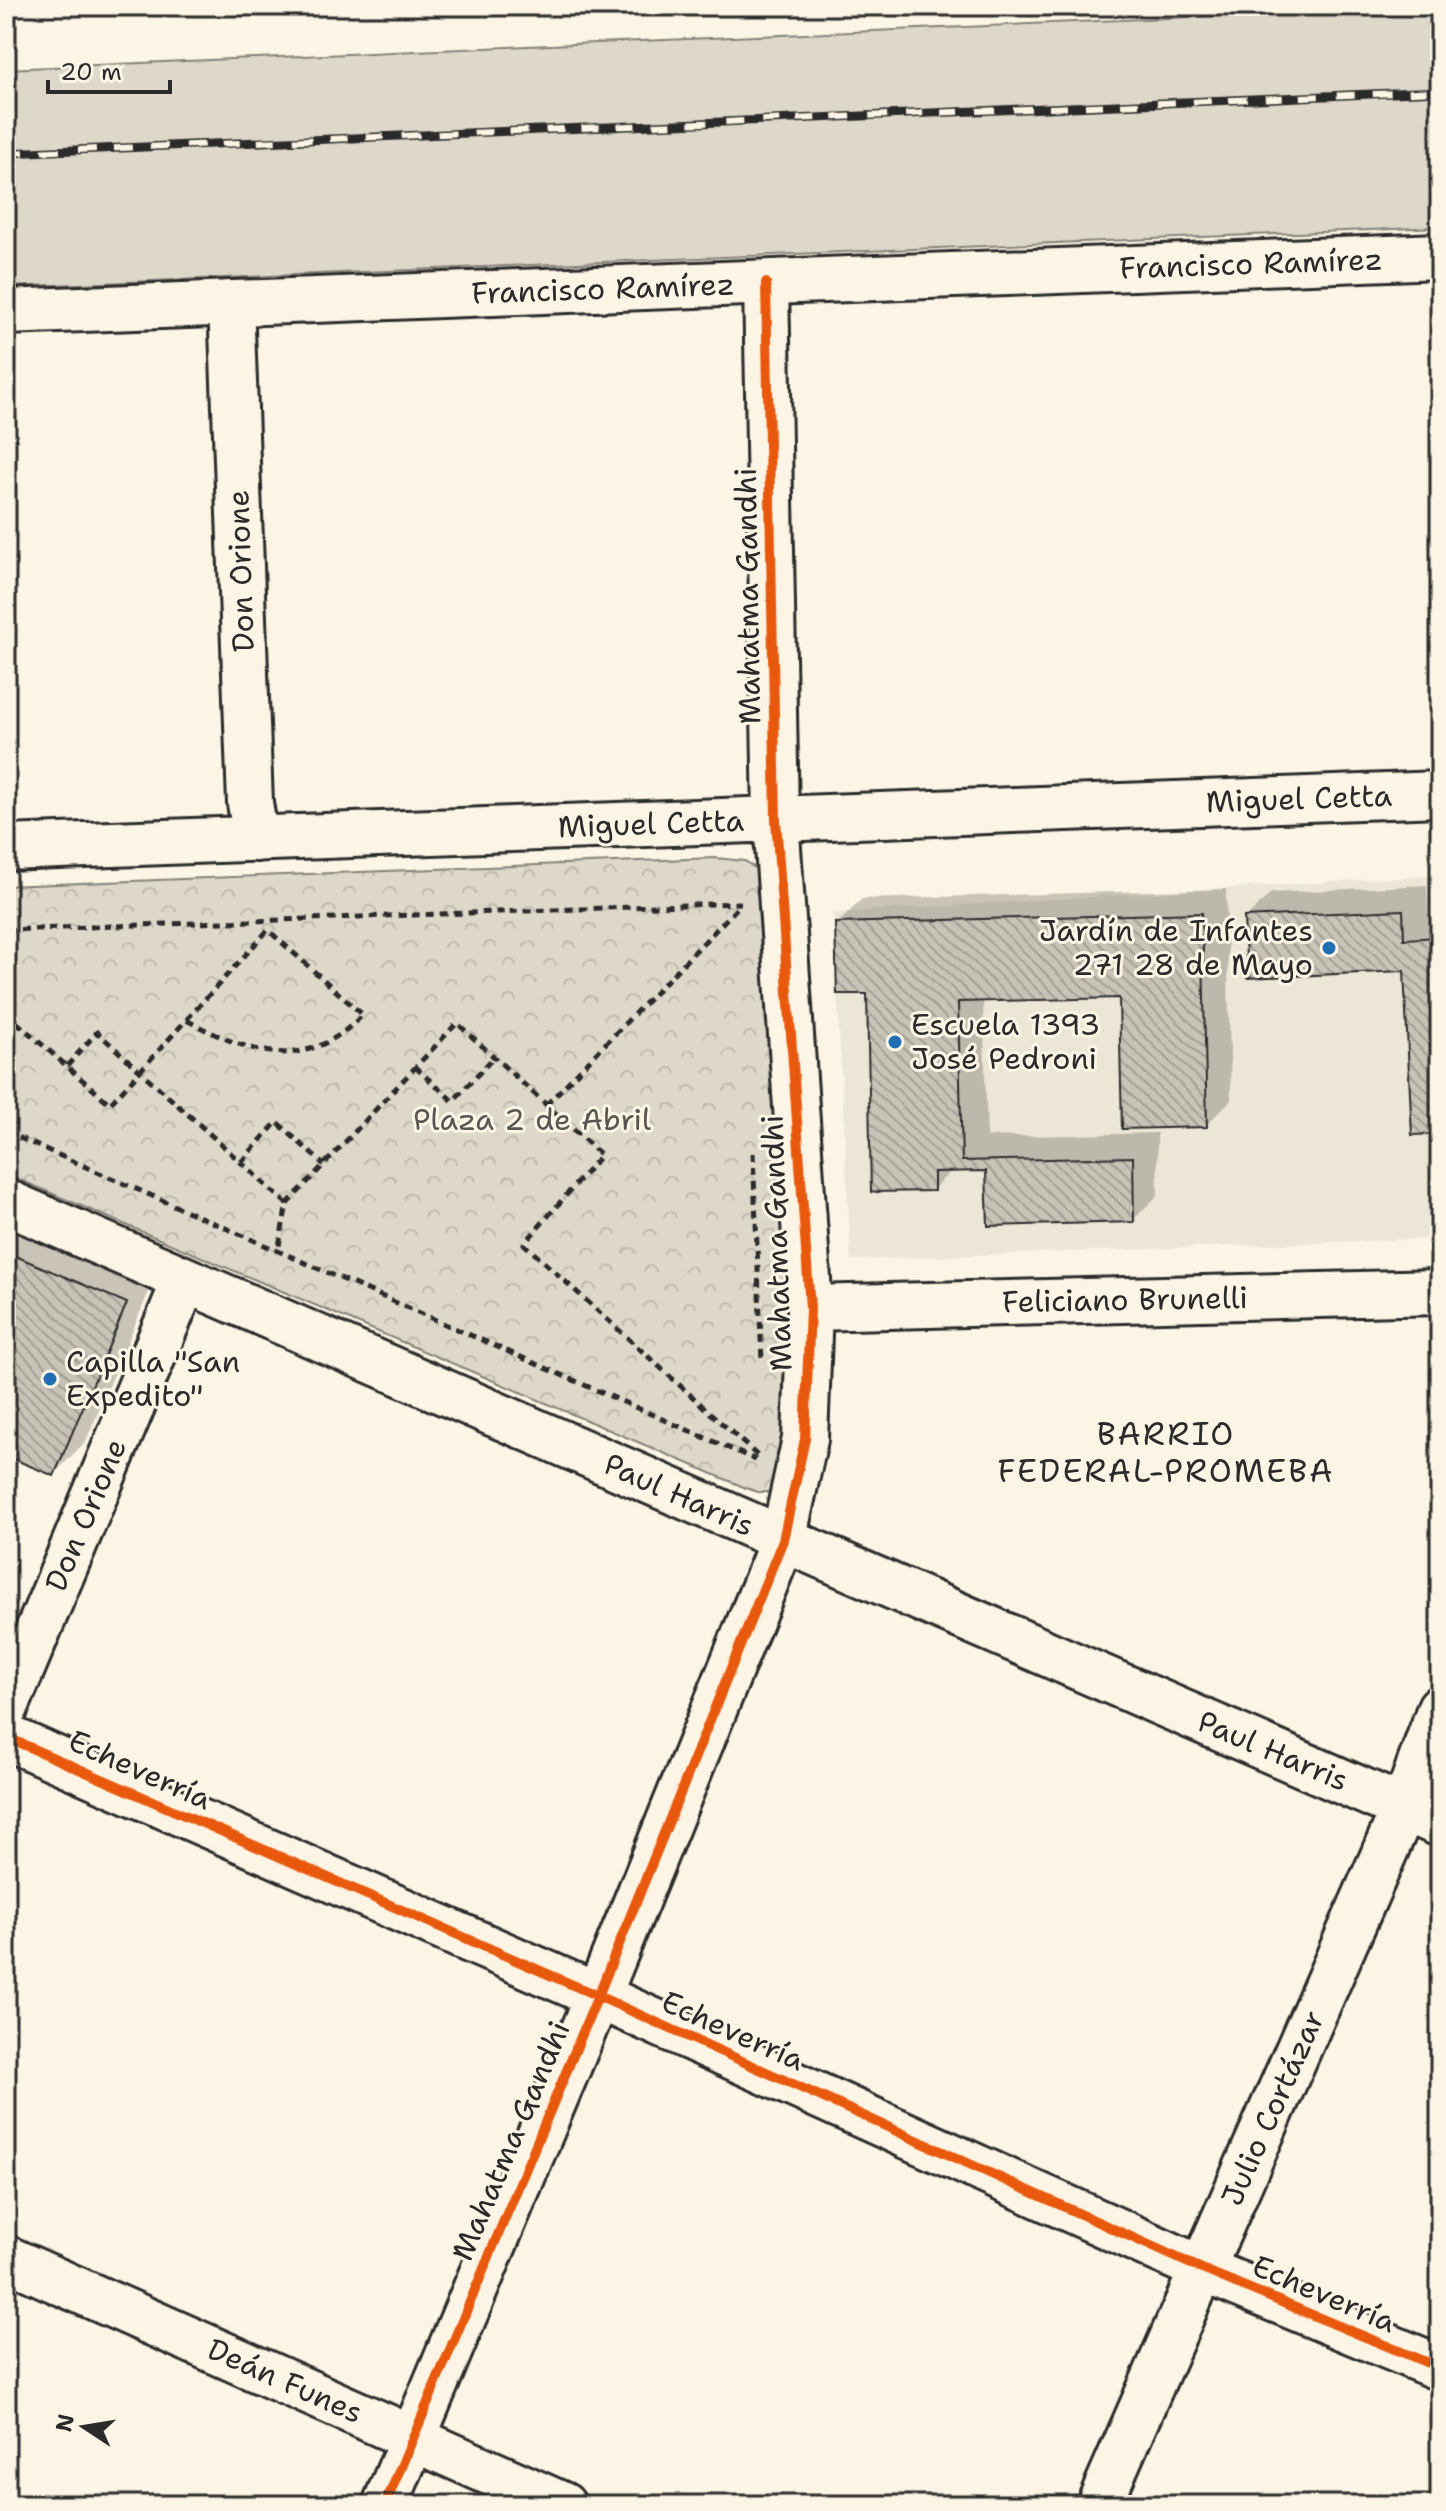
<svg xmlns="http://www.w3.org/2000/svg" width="1446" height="2511" font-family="'Shantell Sans',sans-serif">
	<defs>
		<pattern id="park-crowns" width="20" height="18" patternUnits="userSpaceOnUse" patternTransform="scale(2)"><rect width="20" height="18" fill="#ded8ca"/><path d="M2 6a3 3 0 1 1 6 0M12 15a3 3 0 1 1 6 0" fill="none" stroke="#bfbaae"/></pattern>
		<pattern id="building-back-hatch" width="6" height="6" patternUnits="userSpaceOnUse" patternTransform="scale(2)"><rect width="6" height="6" fill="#c8c3b7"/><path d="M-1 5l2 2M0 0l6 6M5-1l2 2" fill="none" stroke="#a39f95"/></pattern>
	</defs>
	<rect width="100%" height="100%" fill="#fcf5e5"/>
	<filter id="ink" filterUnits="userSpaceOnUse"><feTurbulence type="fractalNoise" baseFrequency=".0125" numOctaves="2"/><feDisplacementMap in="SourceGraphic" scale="16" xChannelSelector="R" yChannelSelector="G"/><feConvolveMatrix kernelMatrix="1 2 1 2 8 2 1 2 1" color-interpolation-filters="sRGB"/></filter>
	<g filter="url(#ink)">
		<path fill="#ece6d7" d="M 1440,875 L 1440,1238 L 851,1260 L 833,913 Z"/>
		<path fill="#ded8ca" stroke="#84827a" stroke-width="2" d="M 1440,6 L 1440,227 L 6,287 L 6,69 Z"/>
		<path fill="url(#park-crowns)" stroke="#84827a" stroke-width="2" d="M 715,858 L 745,861 L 760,872 L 797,1311 L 777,1492 L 758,1492 L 746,1488 L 6,1174 L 6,886 Z"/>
		<path fill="#0003" d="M 1427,885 L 1428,915 L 1440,914 L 1440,1132 L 1406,968 L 1246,918 L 1271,893 Z
			M 1226,889 L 1231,1100 L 1206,1125 L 1121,996 L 983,999 L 987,1137 L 1157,1133 L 1158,1195 L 1133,1220 L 988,1169 L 952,1170 L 933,1189 L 869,992 L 837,924 L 862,899 Z
			M 22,1213 L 158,1270 L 86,1441 L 54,1474 L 6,1453 L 6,1229 Z"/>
		<path fill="url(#building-back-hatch)" stroke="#2b2b2b" stroke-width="2" d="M 1403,910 L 1404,939 L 1440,937 L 1440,1134 L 1412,1135 L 1404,971 L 1247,978 L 1244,917 Z
			M 1202,913 L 1207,1127 L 1122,1129 L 1119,998 L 958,1002 L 962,1161 L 1133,1157 L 1134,1222 L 988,1226 L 986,1171 L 934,1172 L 934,1191 L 871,1192 L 867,994 L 837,994 L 835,923 Z
			M 6,1252 L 127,1303 L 54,1476 L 6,1456 Z"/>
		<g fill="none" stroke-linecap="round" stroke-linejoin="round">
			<g stroke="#2b2b2b" stroke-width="50">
				<path id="street" d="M 231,303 L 250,803 L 256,839
					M 6,848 L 1440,794
					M 6,1202 L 1440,1824
					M 810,1308 L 1440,1292
					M 6,1707 L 185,1280
					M 6,1737 L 598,1996 L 1202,2269 L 1440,2368
					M 385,2505 L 598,1996 L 783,1540 L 805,1439 L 810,1308 L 776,819 L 766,283
					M 1099,2505 L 1404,1808 L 1440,1708"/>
			</g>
			<g stroke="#2b2b2b" stroke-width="50">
				<path id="secondary" d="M 6,312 L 1440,256
					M 6,2258 L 563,2505"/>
			</g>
			<path stroke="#2b2b2b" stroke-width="5" stroke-dasharray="8 6" stroke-linecap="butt" d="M 6,930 L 741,903
				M 6,1013 L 110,1104 L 268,930 L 363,1015 C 355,1022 348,1029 339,1035 C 286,1071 236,1045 186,1020
				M 67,1066 L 97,1032 L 287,1204 L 278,1251
				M 415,1067 L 453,1101 L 494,1057
				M 546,1105 L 740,905
				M 6,1132 L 756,1460
				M 753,1153 L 762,1362
				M 241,1162 L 277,1122 L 324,1165
				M 287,1204 L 457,1023 L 601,1155 L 524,1244 L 760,1458"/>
			<use href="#street" stroke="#fcf5e5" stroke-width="44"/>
			<use href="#secondary" stroke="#fcf5e5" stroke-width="44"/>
			<g stroke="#2b2b2b" stroke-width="9">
				<path id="rail" d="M 6,153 L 1440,91"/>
			</g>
			<use href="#rail" stroke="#fcf5e5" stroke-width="6" stroke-dasharray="18" stroke-linecap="butt"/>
			<g stroke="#fcf5e5" stroke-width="15">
				<path id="cycleway" d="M 6,1737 L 598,1996 L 1202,2269 L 1440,2368
					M 385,2505 L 598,1996 L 783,1540 L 805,1439 L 810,1308 L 776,819 L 766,283"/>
			</g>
			<use href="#cycleway" stroke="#e8590c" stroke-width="10"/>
		</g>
	</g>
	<g fill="#1f6fb2" stroke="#fcf5e5" stroke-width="3">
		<circle cx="1329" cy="948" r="8"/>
		<circle cx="895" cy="1042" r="8"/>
		<circle cx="50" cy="1379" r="8"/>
	</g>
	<g text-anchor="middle" stroke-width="6" stroke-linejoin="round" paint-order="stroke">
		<g font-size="30" fill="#2b2b2b" stroke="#fcf5e5">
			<text transform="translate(1251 264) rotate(-2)" y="10">Francisco Ramírez</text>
			<text transform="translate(603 289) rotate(-2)" y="10">Francisco Ramírez</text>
			<text transform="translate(241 571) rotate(-92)" y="10">Don Orione</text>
			<text transform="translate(748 596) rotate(-91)" y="10">Mahatma Gandhi</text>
			<text transform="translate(1299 799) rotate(-2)" y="10">Miguel Cetta</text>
			<text transform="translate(651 824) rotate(-2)" y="10">Miguel Cetta</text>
			<text transform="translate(777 1243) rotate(-92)" y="10">Mahatma Gandhi</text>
			<text transform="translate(1125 1300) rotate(-1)" y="10">Feliciano Brunelli</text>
			<text transform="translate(679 1495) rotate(24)" y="10">Paul Harris</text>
			<text transform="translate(86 1515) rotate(-67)" y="10">Don Orione</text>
			<text transform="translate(1273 1751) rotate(23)" y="10">Paul Harris</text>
			<text transform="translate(140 1770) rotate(24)" y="10">Echeverría</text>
			<text transform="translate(733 2031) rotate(24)" y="10">Echeverría</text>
			<text transform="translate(1273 2108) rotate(-66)" y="10">Julio Cortázar</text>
			<text transform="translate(511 2141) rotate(-67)" y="10">Mahatma Gandhi</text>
			<text transform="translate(1324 2294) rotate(23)" y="10">Echeverría</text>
			<text transform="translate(285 2381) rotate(24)" y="10">Deán Funes</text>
		</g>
		<g font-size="30" fill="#2b2b2b" stroke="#fcf5e5" text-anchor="start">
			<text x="1313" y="941" text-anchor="end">Jardín de Infantes<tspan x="1313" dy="34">271 28 de Mayo</tspan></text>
			<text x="911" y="1035">Escuela 1393<tspan x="911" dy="34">José Pedroni</tspan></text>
			<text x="66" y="1372">Capilla "San<tspan x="66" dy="34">Expedito"</tspan></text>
		</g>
		<g font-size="30" fill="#585653" stroke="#fcf5e5">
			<text x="532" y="1130">Plaza 2 de Abril</text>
		</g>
		<g font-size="32" letter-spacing="2" fill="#2b2b2b" stroke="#fcf5e5">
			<text x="1166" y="1445">BARRIO<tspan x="1166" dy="37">FEDERAL-PROMEBA</tspan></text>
		</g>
	</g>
	<rect width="1446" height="2511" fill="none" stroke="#fcf5e5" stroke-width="32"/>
	<rect x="16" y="16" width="1414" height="2479" fill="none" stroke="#2b2b2b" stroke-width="3" filter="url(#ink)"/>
	<g transform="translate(84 2427) rotate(282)" stroke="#fcf5e5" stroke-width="6" paint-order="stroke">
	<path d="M0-6L14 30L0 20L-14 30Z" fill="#2b2b2b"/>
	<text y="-12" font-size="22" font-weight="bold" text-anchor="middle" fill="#2b2b2b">N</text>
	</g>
	<path d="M48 80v12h122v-12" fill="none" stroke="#2b2b2b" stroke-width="4"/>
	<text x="60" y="80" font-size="24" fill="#2b2b2b" stroke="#fcf5e5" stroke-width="6" paint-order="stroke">20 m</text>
</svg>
